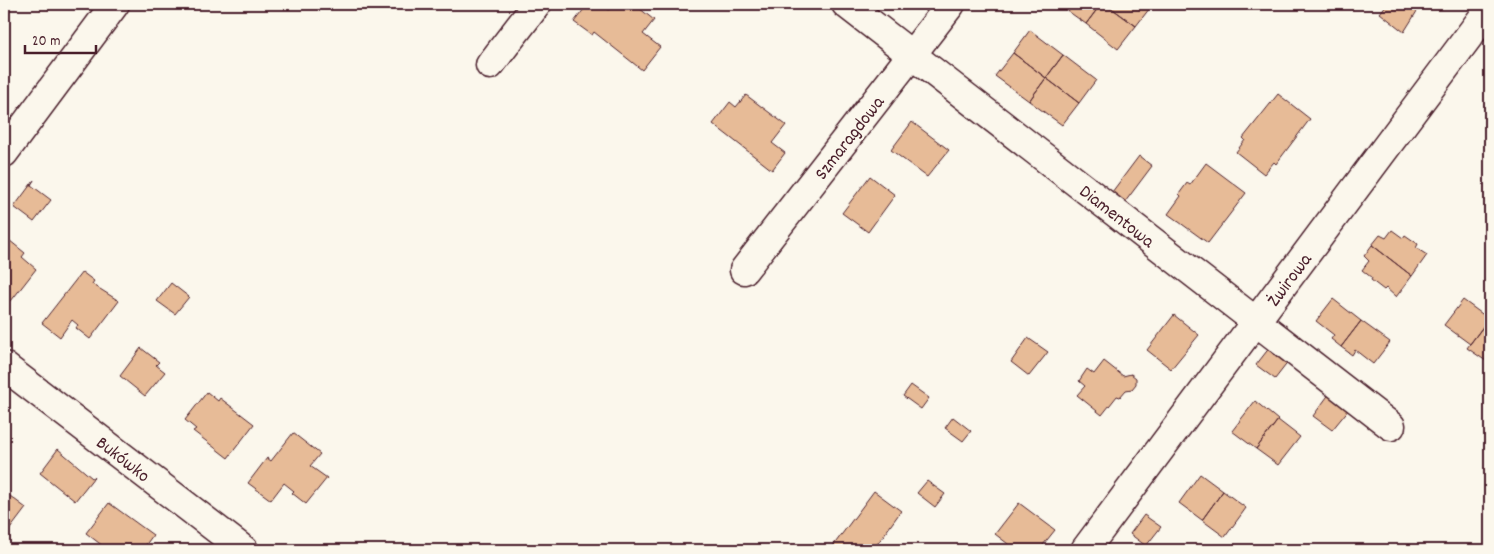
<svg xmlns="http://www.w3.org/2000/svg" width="1494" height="554" font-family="Dekko,sans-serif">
	<rect width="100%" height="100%" fill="#fbf7ec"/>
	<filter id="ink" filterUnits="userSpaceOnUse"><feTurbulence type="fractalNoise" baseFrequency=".02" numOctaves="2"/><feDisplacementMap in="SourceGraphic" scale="10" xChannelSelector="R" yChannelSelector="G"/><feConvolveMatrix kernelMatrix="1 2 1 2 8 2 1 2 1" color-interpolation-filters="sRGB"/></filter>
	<g filter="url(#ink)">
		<path fill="#e7bb97" stroke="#4a1f2b" d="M 588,4 L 601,4 L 609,10 L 614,4 L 634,4 L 654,20 L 643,34 L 660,47 L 642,70 L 594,32 L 592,35 L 574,22 Z
			M 1058,4 L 1101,4 L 1086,24 Z
			M 1101,4 L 1106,4 L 1136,26 L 1118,49 L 1086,24 Z
			M 1106,4 L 1153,4 L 1136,26 Z
			M 1387,4 L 1427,4 L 1422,10 L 1419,8 L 1404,32 L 1380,13 Z
			M 1030,30 L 1063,55 L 1046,78 L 1013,53 Z
			M 1013,53 L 1046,78 L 1029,101 L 995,76 Z
			M 1063,55 L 1096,80 L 1079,103 L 1046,78 Z
			M 1046,78 L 1079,103 L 1062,125 L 1029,101 Z
			M 1278,94 L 1310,119 L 1276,164 L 1274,162 L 1264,174 L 1236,152 L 1245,140 L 1243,138 Z
			M 746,95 L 786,125 L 772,143 L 785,153 L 772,170 L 713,124 L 730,102 L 736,107 Z
			M 912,122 L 949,150 L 927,177 L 891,150 Z
			M 1139,156 L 1152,166 L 1125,202 L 1112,192 Z
			M 1206,163 L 1246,193 L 1208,243 L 1168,214 L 1181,196 L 1179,194 L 1187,183 L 1190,185 Z
			M 870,176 L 895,195 L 868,232 L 842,213 Z
			M 34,180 L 31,185 L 51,200 L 34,222 L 14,207 Z
			M 1392,230 L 1403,238 L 1405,235 L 1418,244 L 1416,248 L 1427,255 L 1412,276 L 1372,245 L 1380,235 L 1386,238 Z
			M 4,236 L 25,253 L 22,257 L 36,269 L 11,301 L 4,295 Z
			M 1372,245 L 1412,276 L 1396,297 L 1386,288 L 1384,290 L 1371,280 L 1372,278 L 1362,270 L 1369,261 L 1364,256 Z
			M 82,272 L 94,281 L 92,284 L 119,301 L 90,339 L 76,328 L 78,325 L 72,320 L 60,337 L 42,323 Z
			M 171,283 L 189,297 L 175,314 L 157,301 Z
			M 1333,299 L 1361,321 L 1341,347 L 1331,339 L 1334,335 L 1316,321 Z
			M 1463,300 L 1489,319 L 1470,344 L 1444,325 Z
			M 1174,315 L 1199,335 L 1171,369 L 1147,350 Z
			M 1490,317 L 1490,355 L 1486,361 L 1467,348 Z
			M 1361,321 L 1390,342 L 1373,364 L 1355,350 L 1352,355 L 1341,347 Z
			M 1028,338 L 1048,352 L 1029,376 L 1011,362 Z
			M 1270,347 L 1289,361 L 1275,379 L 1256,365 Z
			M 141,348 L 159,362 L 156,365 L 165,372 L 145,396 L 120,376 Z
			M 1104,361 L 1123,376 L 1131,374 L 1136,378 L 1136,384 L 1132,389 L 1126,390 L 1120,397 L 1117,396 L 1102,415 L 1077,395 L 1085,386 L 1079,381 L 1087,369 L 1094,374 Z
			M 911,385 L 929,398 L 921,409 L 903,396 Z
			M 207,392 L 218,401 L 220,398 L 254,424 L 228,458 L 193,431 L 196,429 L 185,420 Z
			M 1330,393 L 1350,408 L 1332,430 L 1313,416 Z
			M 1255,401 L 1278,420 L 1256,449 L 1232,431 Z
			M 953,417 L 971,431 L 963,441 L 945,428 Z
			M 1278,420 L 1300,437 L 1278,465 L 1256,449 Z
			M 293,433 L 320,454 L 310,466 L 327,478 L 306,504 L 292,493 L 294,491 L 284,483 L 271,500 L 248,483 L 267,458 L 271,461 Z
			M 58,449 L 92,478 L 94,477 L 75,501 L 40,473 Z
			M 1200,474 L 1223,491 L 1202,520 L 1179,503 Z
			M 927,481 L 945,494 L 935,507 L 917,493 Z
			M 874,491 L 901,511 L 873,550 L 830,550 Z
			M 1223,491 L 1246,508 L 1225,537 L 1202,520 Z
			M 4,494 L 9,498 L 10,496 L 26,508 L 4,537 Z
			M 109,503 L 153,535 L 142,550 L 108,550 L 86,533 Z
			M 1019,503 L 1055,530 L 1039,550 L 1016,550 L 995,534 Z
			M 1144,515 L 1161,527 L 1146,546 L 1130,534 Z"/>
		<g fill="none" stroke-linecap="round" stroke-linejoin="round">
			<g stroke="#4a1f2b" stroke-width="31">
				<path id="street" d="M 846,4 L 1391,426
					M 490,65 L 537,4
					M 4,153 L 115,4
					M 744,270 L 951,4
					M 4,366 L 244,550
					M 1085,550 L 1490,8"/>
			</g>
			<use href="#street" stroke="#fbf7ec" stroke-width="28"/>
		</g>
	</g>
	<g text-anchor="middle" stroke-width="4" stroke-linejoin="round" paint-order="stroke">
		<g font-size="19" fill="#4a1f2b" stroke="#fbf7ec">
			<text transform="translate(848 137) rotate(-52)" y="7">Szmaragdowa</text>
			<text transform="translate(1118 215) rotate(38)" y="7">Diamentowa</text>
			<text transform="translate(1288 279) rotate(-53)" y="7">Żwirowa</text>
			<text transform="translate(124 458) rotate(38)" y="7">Bukówko</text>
		</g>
	</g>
	<rect width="1494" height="554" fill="none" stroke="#fbf7ec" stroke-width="20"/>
	<rect x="10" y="10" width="1474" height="534" fill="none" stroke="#4a1f2b" stroke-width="2" filter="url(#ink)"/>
	<path d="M25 45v8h71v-8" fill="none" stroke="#4a1f2b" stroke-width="2.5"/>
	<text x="32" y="45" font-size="15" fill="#4a1f2b" stroke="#fbf7ec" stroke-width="4" paint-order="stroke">20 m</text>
</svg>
